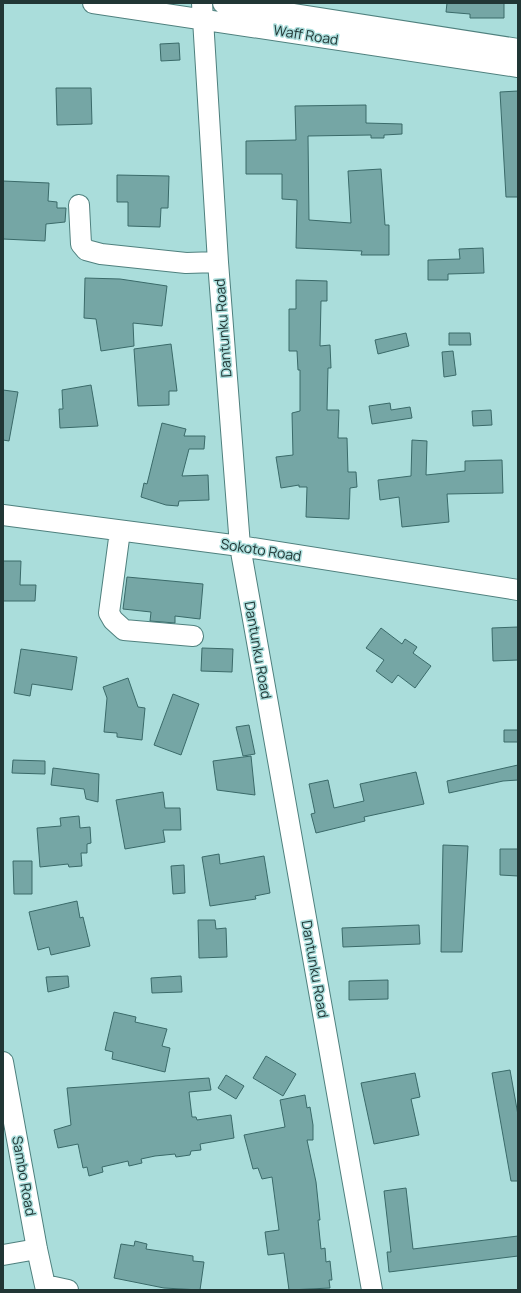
<svg xmlns="http://www.w3.org/2000/svg" width="521" height="1293" font-family="Manrope,sans-serif">
	<rect width="100%" height="100%" fill="#aadddb"/>
	<path fill="#75a6a5" stroke="#3a6a69" d="M 447,3 L 504,3 L 504,18 L 470,18 L 470,14 L 446,12 Z
		M 179,43 L 180,60 L 161,61 L 160,44 Z
		M 56,88 L 91,88 L 92,124 L 57,125 Z
		M 518,91 L 518,197 L 506,197 L 500,92 Z
		M 366,105 L 366,123 L 402,124 L 402,134 L 384,135 L 384,138 L 371,138 L 371,135 L 308,136 L 309,220 L 351,223 L 348,171 L 381,169 L 385,225 L 389,225 L 389,255 L 361,255 L 362,251 L 296,248 L 297,200 L 282,199 L 282,174 L 246,174 L 246,141 L 296,140 L 295,106 Z
		M 117,175 L 169,176 L 168,208 L 161,208 L 160,227 L 128,226 L 128,202 L 117,202 Z
		M 3,181 L 49,183 L 48,201 L 57,202 L 57,208 L 66,208 L 65,222 L 46,224 L 45,241 L 3,239 Z
		M 483,248 L 484,273 L 448,274 L 448,280 L 428,280 L 428,260 L 460,259 L 459,249 Z
		M 85,278 L 120,279 L 167,286 L 162,326 L 133,323 L 134,346 L 101,351 L 96,319 L 84,318 Z
		M 296,280 L 327,281 L 327,301 L 321,301 L 320,346 L 330,345 L 331,368 L 328,368 L 327,410 L 339,410 L 338,438 L 347,438 L 348,472 L 356,472 L 357,487 L 350,488 L 349,519 L 306,517 L 307,487 L 299,487 L 299,485 L 281,488 L 276,457 L 293,455 L 292,413 L 300,411 L 300,370 L 298,370 L 297,351 L 289,351 L 289,309 L 296,309 Z
		M 406,333 L 409,346 L 378,354 L 375,340 Z
		M 449,333 L 470,333 L 471,345 L 449,345 Z
		M 171,344 L 177,391 L 169,391 L 169,405 L 138,406 L 134,349 Z
		M 453,351 L 456,375 L 444,377 L 442,352 Z
		M 91,385 L 98,426 L 60,428 L 59,409 L 63,409 L 62,390 Z
		M 3,390 L 18,392 L 9,441 L 3,440 Z
		M 390,403 L 391,410 L 410,407 L 412,418 L 372,424 L 369,406 Z
		M 491,410 L 492,425 L 473,426 L 472,411 Z
		M 162,423 L 186,429 L 184,436 L 205,436 L 204,449 L 189,449 L 182,476 L 208,475 L 209,500 L 179,501 L 178,506 L 166,505 L 141,497 L 144,483 L 147,484 Z
		M 412,440 L 427,441 L 426,475 L 465,471 L 465,461 L 502,460 L 503,493 L 447,494 L 449,522 L 402,527 L 399,497 L 380,500 L 378,480 L 411,476 Z
		M 3,561 L 21,561 L 20,585 L 36,585 L 35,601 L 3,601 Z
		M 127,577 L 203,584 L 200,619 L 175,616 L 175,623 L 150,621 L 151,612 L 123,609 Z
		M 518,627 L 518,660 L 493,661 L 492,628 Z
		M 381,628 L 402,644 L 405,639 L 417,647 L 413,653 L 431,666 L 415,688 L 398,675 L 392,683 L 376,671 L 384,660 L 366,648 Z
		M 202,648 L 233,649 L 232,672 L 201,671 Z
		M 21,649 L 77,657 L 72,690 L 32,684 L 30,696 L 14,693 Z
		M 128,678 L 138,707 L 145,708 L 142,740 L 117,737 L 117,733 L 104,732 L 107,698 L 103,687 Z
		M 173,694 L 199,704 L 181,755 L 154,745 Z
		M 249,725 L 255,754 L 243,756 L 236,727 Z
		M 504,730 L 518,730 L 518,742 L 504,742 Z
		M 251,756 L 255,795 L 217,790 L 213,761 Z
		M 13,760 L 45,761 L 45,774 L 12,773 Z
		M 518,765 L 518,780 L 503,781 L 449,793 L 447,781 Z
		M 53,768 L 99,774 L 98,802 L 86,799 L 84,789 L 51,785 Z
		M 416,772 L 424,804 L 364,817 L 365,821 L 316,833 L 311,814 L 315,813 L 309,784 L 328,780 L 334,808 L 364,801 L 360,784 Z
		M 163,792 L 165,808 L 180,808 L 181,830 L 163,830 L 165,842 L 125,849 L 116,800 Z
		M 79,816 L 80,828 L 90,827 L 91,843 L 87,844 L 87,853 L 81,853 L 82,866 L 69,867 L 68,864 L 40,867 L 37,828 L 61,826 L 60,818 Z
		M 443,845 L 468,846 L 462,952 L 441,952 Z
		M 500,849 L 518,849 L 518,876 L 500,875 Z
		M 219,854 L 220,864 L 264,856 L 270,893 L 255,896 L 256,899 L 210,906 L 202,857 Z
		M 13,861 L 32,861 L 32,894 L 14,894 Z
		M 184,865 L 185,893 L 173,894 L 171,866 Z
		M 77,901 L 80,918 L 83,917 L 90,946 L 51,955 L 49,947 L 38,950 L 29,912 Z
		M 198,920 L 215,920 L 216,929 L 226,928 L 227,957 L 199,958 Z
		M 419,925 L 420,944 L 343,947 L 342,928 Z
		M 68,976 L 69,987 L 48,992 L 46,977 Z
		M 181,976 L 182,992 L 152,993 L 151,978 Z
		M 388,980 L 388,999 L 349,1000 L 349,981 Z
		M 114,1012 L 136,1017 L 135,1022 L 167,1029 L 162,1046 L 170,1048 L 165,1072 L 112,1059 L 113,1052 L 105,1050 Z
		M 266,1056 L 296,1074 L 283,1096 L 253,1078 Z
		M 510,1070 L 518,1115 L 518,1181 L 511,1181 L 492,1073 Z
		M 415,1073 L 420,1097 L 411,1099 L 419,1135 L 374,1144 L 361,1083 Z
		M 226,1075 L 244,1086 L 236,1099 L 218,1088 Z
		M 209,1078 L 211,1090 L 189,1092 L 192,1117 L 196,1117 L 197,1120 L 231,1115 L 234,1138 L 200,1144 L 201,1150 L 191,1151 L 190,1155 L 176,1157 L 175,1154 L 155,1156 L 141,1159 L 142,1163 L 129,1166 L 128,1161 L 102,1167 L 103,1172 L 89,1176 L 87,1167 L 83,1168 L 78,1144 L 58,1148 L 54,1130 L 71,1125 L 67,1088 Z
		M 305,1095 L 307,1108 L 310,1107 L 313,1125 L 313,1140 L 307,1140 L 316,1182 L 320,1220 L 318,1220 L 321,1249 L 325,1248 L 326,1262 L 330,1261 L 332,1280 L 329,1280 L 330,1288 L 289,1290 L 284,1253 L 268,1255 L 265,1232 L 279,1230 L 272,1177 L 262,1179 L 258,1168 L 253,1169 L 244,1135 L 285,1127 L 280,1100 Z
		M 406,1188 L 413,1249 L 518,1236 L 518,1256 L 389,1272 L 387,1252 L 391,1252 L 384,1191 Z
		M 135,1241 L 147,1244 L 146,1249 L 193,1256 L 193,1261 L 204,1262 L 200,1290 L 164,1288 L 114,1278 L 121,1244 L 134,1246 Z"/>
	<g fill="none" stroke-linecap="round" stroke-linejoin="round">
		<g stroke="#4f807e" stroke-width="22">
			<path id="minor" d="M 93,3 L 518,67
				M 202,3 L 218,262 L 240,546 L 372,1290
				M 223,3 L 518,49
				M 79,205 L 81,244 L 86,250 L 101,254 L 186,263 L 218,262
				M 3,515 L 240,546 L 518,590
				M 120,531 L 109,613 L 113,620 L 124,630 L 193,636
				M 3,1062 L 37,1249 L 46,1290
				M 3,1255 L 37,1249
				M 45,1285 L 68,1290"/>
		</g>
		<use href="#minor" stroke="#fff" stroke-width="20"/>
	</g>
	<g text-anchor="middle" stroke-width="3" stroke-linejoin="round" paint-order="stroke">
		<g font-size="14" fill="#213635" stroke="#aadddb">
			<text transform="translate(306 35) rotate(9)" y="5">Waff Road</text>
			<text transform="translate(223 328) rotate(-94)" y="5">Dantunku Road</text>
			<text transform="translate(261 550) rotate(9)" y="5">Sokoto Road</text>
			<text transform="translate(258 650) rotate(80)" y="5">Dantunku Road</text>
			<text transform="translate(315 969) rotate(80)" y="5">Dantunku Road</text>
			<text transform="translate(24 1176) rotate(80)" y="5">Sambo Road</text>
		</g>
	</g>
	<rect width="521" height="1293" fill="none" stroke="#213635" stroke-width="8"/>
</svg>
